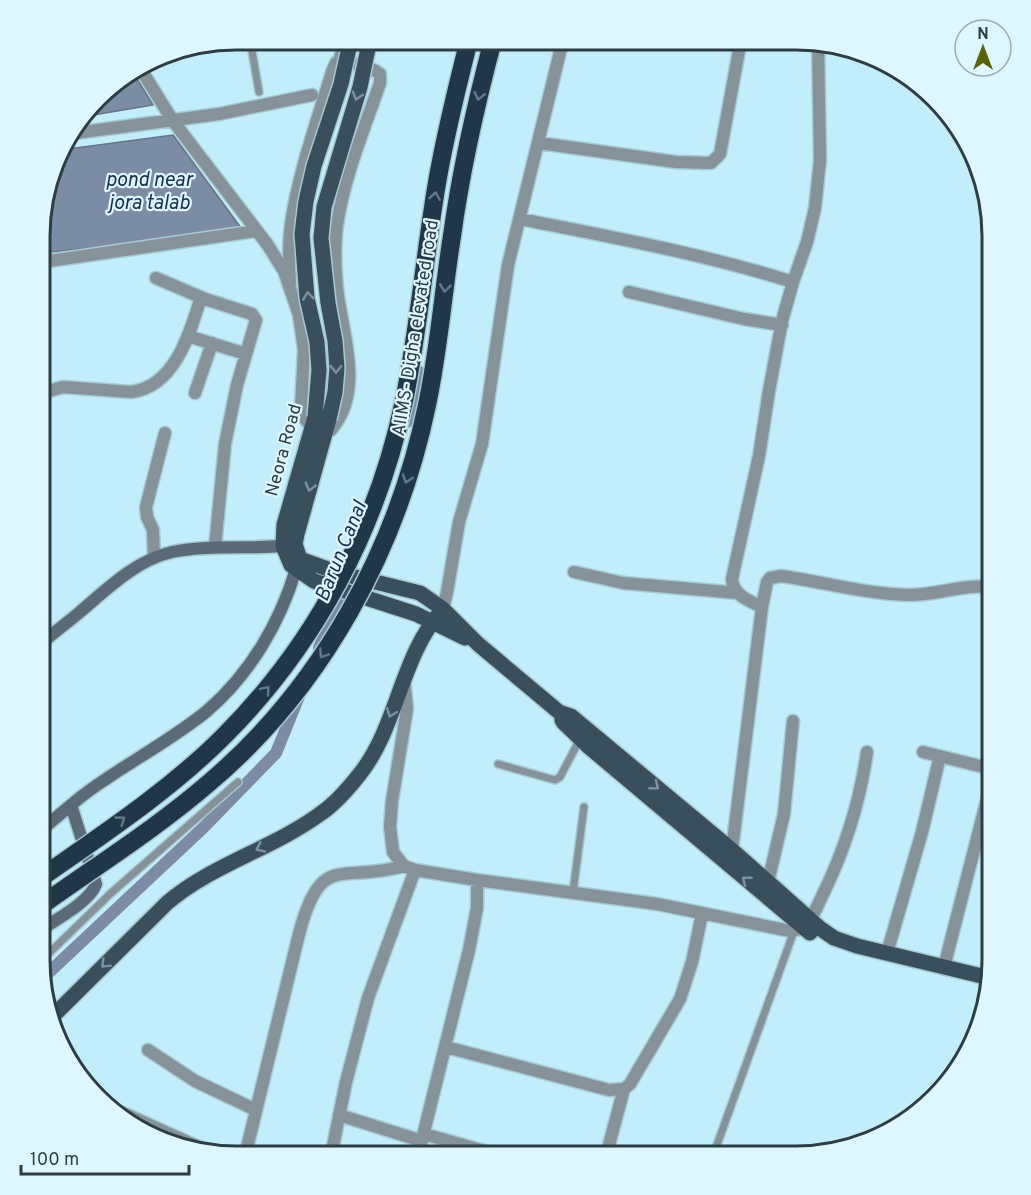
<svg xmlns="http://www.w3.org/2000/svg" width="1031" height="1195" font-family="Overpass,sans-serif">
	<rect width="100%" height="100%" fill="#c2edfa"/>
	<path fill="#7c8ca4" stroke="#647587" stroke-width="1.5" d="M 133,72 L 153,105 L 82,117 L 106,88 Z
		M 173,135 L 244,232 L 42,253 L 43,198 L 61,150 Z"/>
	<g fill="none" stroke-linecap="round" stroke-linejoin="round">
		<path stroke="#7c8ca4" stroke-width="12" d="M 407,422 L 415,399 L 418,371
			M 319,648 L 347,584
			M 44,977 L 204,827 L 276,753 L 300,694"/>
		<g stroke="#a4cad5" stroke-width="10">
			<path id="lane" d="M 250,39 L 259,92
				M 336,63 L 343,39
				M 498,764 L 555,780 L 560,777 L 580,739
				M 573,892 L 584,807
				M 40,962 L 111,893 L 238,782
				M 713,1156 L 794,931"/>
		</g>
		<g stroke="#a4cad5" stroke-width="15">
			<path id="street" d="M 140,68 L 173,121 L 267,244 L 284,271 L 299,315 L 304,350 L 301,407 C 304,424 314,431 331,430 C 365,390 342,334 337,288 C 335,266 334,241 338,219 C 346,172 365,127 380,83 L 380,74 C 371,67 348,61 336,63 L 333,69 C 318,118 298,174 291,224 C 288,244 289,264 290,284
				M 68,134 L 219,114 L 312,95
				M 539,143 L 676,162 L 711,163 L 720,154 L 740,45
				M 520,219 C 611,237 704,254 793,282
				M 42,262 L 256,231
				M 156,278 L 205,299 L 252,314 L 256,320 L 237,385 L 225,444 L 215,547
				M 629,292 L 744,319 L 782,325
				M 188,336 L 246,354
				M 42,393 L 63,387 L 131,392 C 175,387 190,333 201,297
				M 195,393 L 212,343
				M 154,558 L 153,530 L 147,517 L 146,507 L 165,433
				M 574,572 L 623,583 L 738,593
				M 762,607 C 749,601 733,595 732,579 L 759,456 L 769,391 L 782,321 L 793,282 L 807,242 L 815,208 L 820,160 L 818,41
				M 443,609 L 447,592 L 459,522 L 482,444 L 508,265 L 563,40
				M 404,678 L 407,709 L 392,801 L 390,827 L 393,852 L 404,866 L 415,870 L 477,880 L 657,904 L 785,930 C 792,931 798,931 803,927 C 813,919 819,902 825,890 C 846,846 860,801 867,752
				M 923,752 L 992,769
				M 732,850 L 762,607 L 767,582 L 770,578 L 781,576 C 824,582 865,594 909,595 C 937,595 963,584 992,587
				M 768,882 L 784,814 L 793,721
				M 887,953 L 922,832 L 940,756
				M 944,967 L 992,780
				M 446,1047 L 609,1090 L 624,1089 L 630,1084 L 680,999 L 692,962 L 702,914
				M 148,1050 L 195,1081 L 256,1110
				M 123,1113 L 210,1152
				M 339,1115 L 422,1141
				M 424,1134 L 502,1156
				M 245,1156 L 299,934 C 321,850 341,884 404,866
				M 331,1156 L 346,1082 L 368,998 L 415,870
				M 418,1156 L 469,950 L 477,908 L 477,880
				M 606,1156 L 624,1089"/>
		</g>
		<g stroke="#a4cad5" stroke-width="15">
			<path id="secondary" d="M 41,644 C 53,633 67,623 80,612 C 107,589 136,560 172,552 C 212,544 252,550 291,545
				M 40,831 C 55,819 70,805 86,793 C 125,764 169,742 207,711 C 250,674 280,623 296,569
				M 39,931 C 55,920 90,902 96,884 L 71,805"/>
		</g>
		<g stroke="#a4cad5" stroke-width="18">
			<path id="primary" d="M 315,417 L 284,525 L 283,546 L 291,565 L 314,581 L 416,614 L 465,638
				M 329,419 L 297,534 L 295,544 L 300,559 L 339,573 L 420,593 L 443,609 L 478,644 L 559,712 L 571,716 L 732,850 L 821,929 L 834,938 L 857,946 L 990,978
				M 562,720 L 564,723 L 589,747 L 810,933
				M 54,1015 L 167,903 C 213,864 272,849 320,814 C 335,804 348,789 359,775 C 398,727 400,656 443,609"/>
		</g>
		<use href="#lane" stroke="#86929a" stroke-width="7"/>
		<use href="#street" stroke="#86929a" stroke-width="12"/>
		<use href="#secondary" stroke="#5a6a76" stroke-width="12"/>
		<use href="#primary" stroke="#3a4f5c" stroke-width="15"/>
		<g stroke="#a4cad5" stroke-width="18" stroke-linecap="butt">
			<path id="primary-bridge" d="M 315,417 L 319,370 L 317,342 L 307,298 L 302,234 L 306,201 L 314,166 L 341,84 L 351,39
				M 329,419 L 335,392 L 337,368 L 335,341 L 328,303 L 321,238 L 324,207 L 360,87 L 370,39"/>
		</g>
		<g stroke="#a4cad5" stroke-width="21" stroke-linecap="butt">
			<path id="highway-bridge" d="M 39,879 C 102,835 169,791 224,736 C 316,644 377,528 404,401 C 418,333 424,263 435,195 C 443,143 456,91 469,40
				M 39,907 C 96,866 157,828 210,782 C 323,686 397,549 427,405 C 439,349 443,292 452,236 C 461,170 476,104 493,40"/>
		</g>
		<use href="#primary-bridge" stroke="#3a4f5c" stroke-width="15"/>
		<use href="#highway-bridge" stroke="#203747" stroke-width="18"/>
	</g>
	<defs><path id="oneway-chevron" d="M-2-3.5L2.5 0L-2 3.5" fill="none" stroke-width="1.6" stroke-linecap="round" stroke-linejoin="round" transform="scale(1.5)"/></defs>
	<g stroke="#7c929d">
		<use href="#oneway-chevron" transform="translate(357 96) rotate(107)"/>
		<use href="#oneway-chevron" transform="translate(308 296) rotate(-97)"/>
		<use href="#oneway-chevron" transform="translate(336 369) rotate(91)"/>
		<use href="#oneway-chevron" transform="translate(310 487) rotate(106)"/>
		<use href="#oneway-chevron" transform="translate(391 713) rotate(111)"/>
		<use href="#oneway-chevron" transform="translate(655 786) rotate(39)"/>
		<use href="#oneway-chevron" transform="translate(260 848) rotate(155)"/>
		<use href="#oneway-chevron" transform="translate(746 880) rotate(-141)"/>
		<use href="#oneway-chevron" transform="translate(105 964) rotate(135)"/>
	</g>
	<g stroke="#627a87">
		<use href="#oneway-chevron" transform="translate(479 96) rotate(103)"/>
		<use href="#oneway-chevron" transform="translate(435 196) rotate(-81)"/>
		<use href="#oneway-chevron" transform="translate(445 288) rotate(97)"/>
		<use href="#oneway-chevron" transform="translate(407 479) rotate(108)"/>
		<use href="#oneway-chevron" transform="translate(323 654) rotate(124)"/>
		<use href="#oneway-chevron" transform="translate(266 690) rotate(-50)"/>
		<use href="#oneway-chevron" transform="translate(121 820) rotate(-36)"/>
	</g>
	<g text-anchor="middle" stroke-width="4.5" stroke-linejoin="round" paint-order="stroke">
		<g font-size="18" fill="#2c3e43" stroke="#def7ff">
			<text transform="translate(415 328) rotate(-81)" y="6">AIIMS- Digha elevated road</text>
			<text transform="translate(283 450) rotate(-75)" y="6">Neora Road</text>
		</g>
		<g font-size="20" font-style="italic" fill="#162e51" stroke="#def7ff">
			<text x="149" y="186">pond near<tspan x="149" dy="23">jora talab</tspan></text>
			<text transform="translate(340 551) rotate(-68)" y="7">Barun Canal</text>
		</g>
	</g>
	<path d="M0 0H1031V1195H0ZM236 50H796A186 186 0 0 1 982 236V960A186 186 0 0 1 796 1146H236A186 186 0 0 1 50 960V236A186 186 0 0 1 236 50Z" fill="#def7ff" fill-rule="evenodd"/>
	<path fill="none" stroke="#2c3e43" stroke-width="3" d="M236 50H796A186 186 0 0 1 982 236V960A186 186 0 0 1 796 1146H236A186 186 0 0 1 50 960V236A186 186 0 0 1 236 50Z"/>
	<g transform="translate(983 48)"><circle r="28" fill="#def7ff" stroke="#97adb4" stroke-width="1.5"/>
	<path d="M0-4.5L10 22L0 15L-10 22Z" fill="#586406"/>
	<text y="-9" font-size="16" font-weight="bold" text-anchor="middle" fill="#2c3e43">N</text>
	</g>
	<path d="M21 1165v9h168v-9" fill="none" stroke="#2c3e43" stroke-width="3"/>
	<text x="30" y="1165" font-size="18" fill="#2c3e43" stroke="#def7ff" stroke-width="4.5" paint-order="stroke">100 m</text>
</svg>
